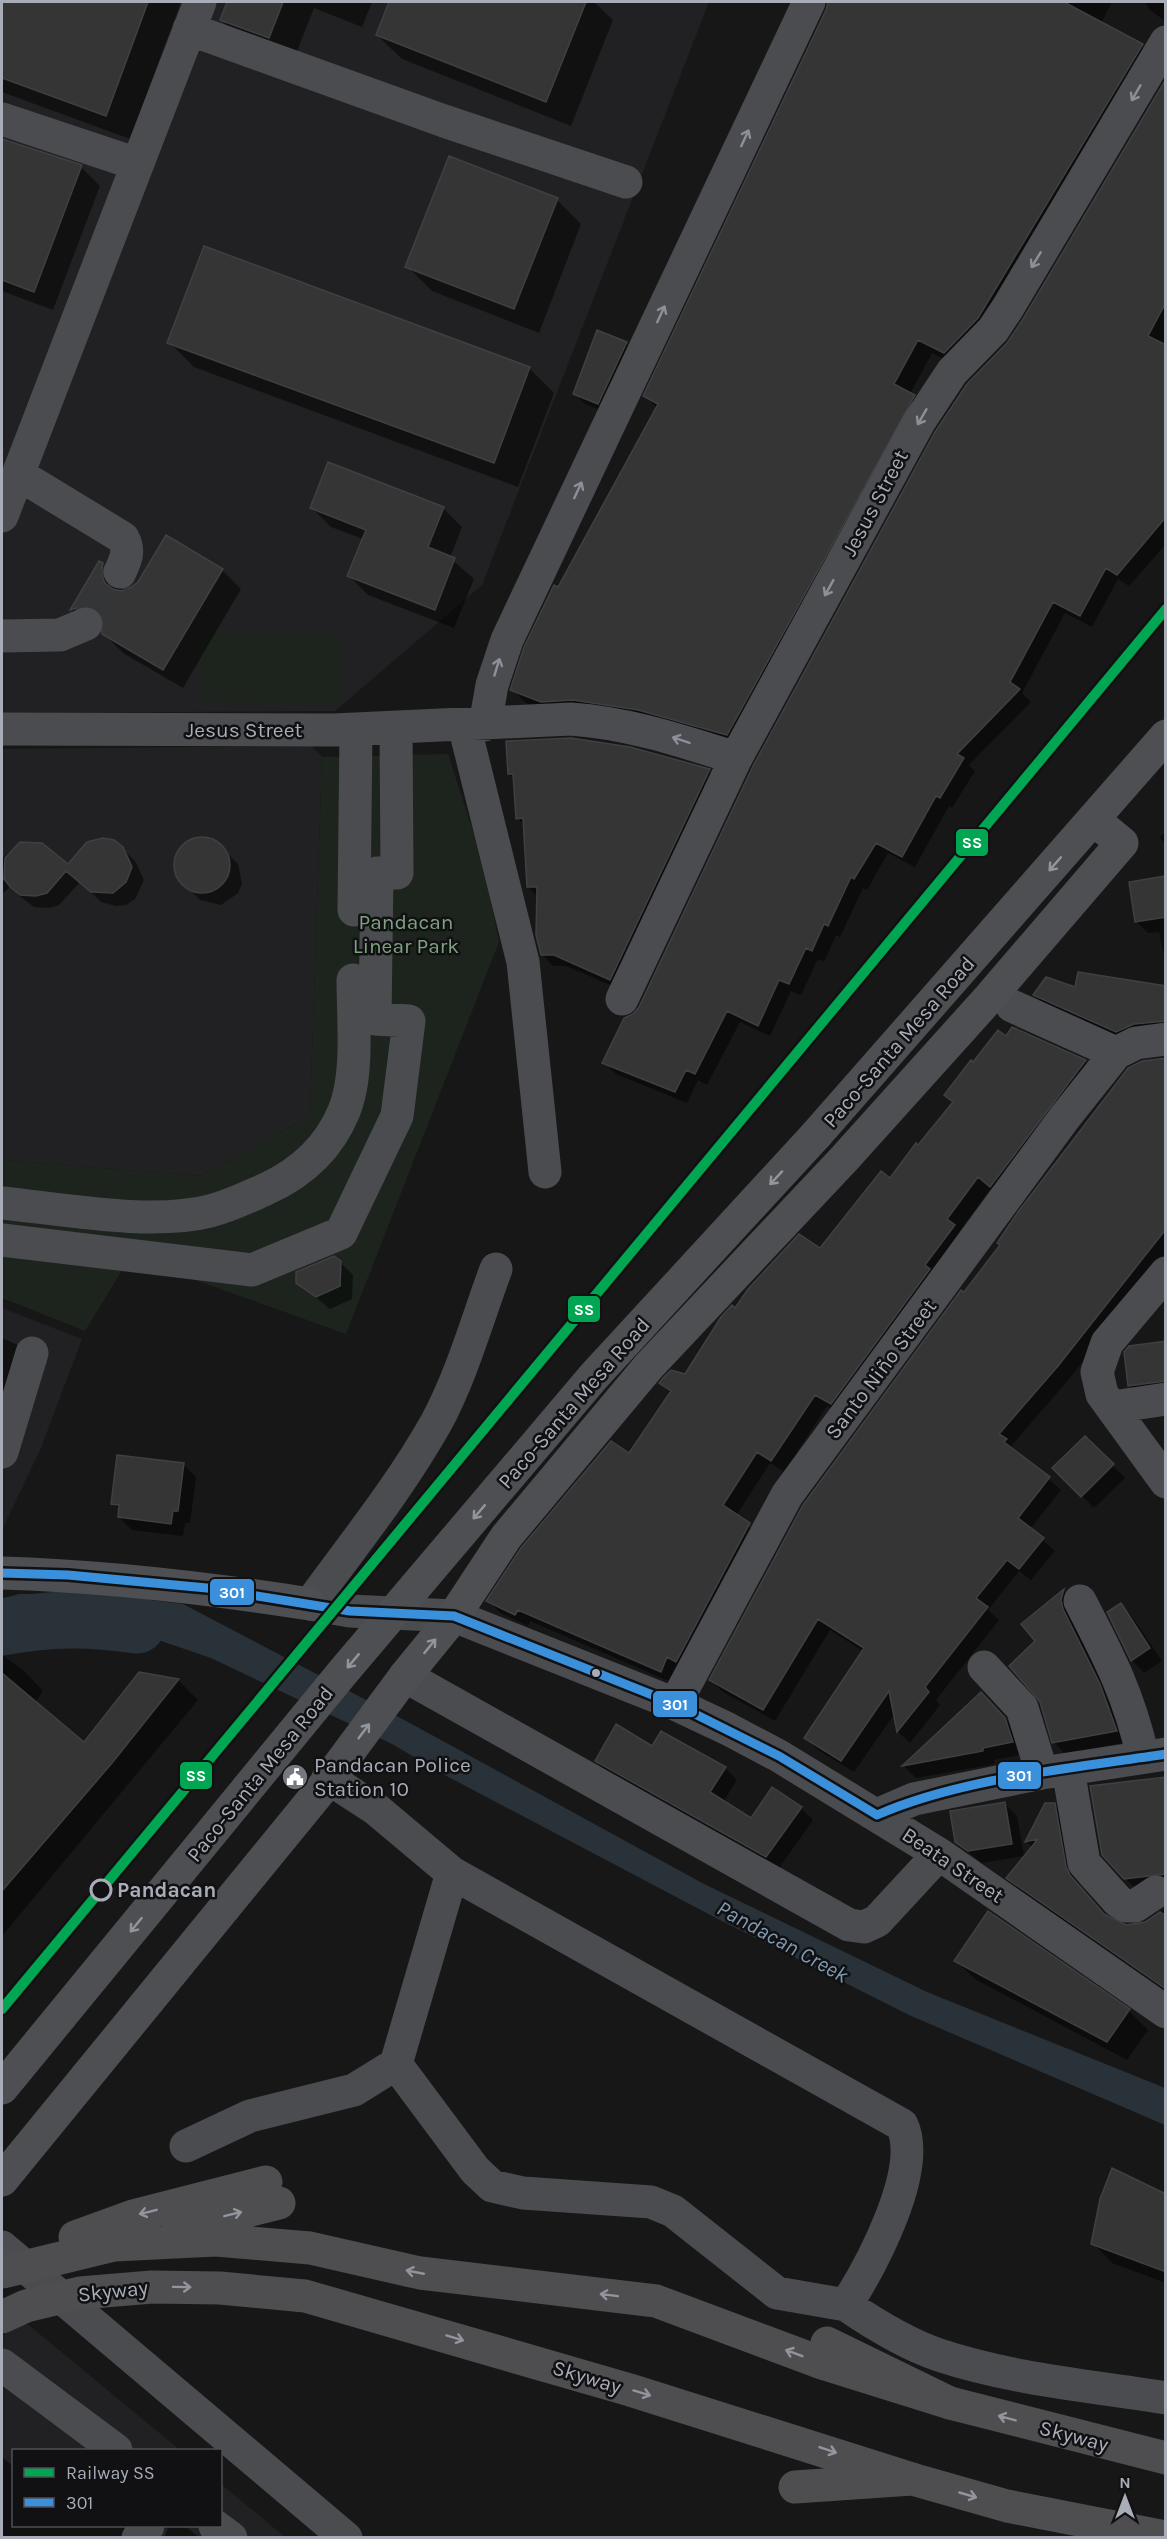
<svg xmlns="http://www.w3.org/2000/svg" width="1167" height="2539" font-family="Karla,sans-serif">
	<rect width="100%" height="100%" fill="#171717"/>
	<path fill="#212123" d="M 2,2 L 709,2 L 482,585 L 335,711 L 2,713 Z
		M 312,746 L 322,757 L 310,1116 L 200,1176 L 2,1160 L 2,749 Z
		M 2,1308 L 82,1339 L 41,1448 L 2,1530 Z
		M 19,2317 L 180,2450 L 14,2450 L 14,2526 L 220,2526 L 221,2484 L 285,2537 L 2,2538 L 2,2337 Z"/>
	<path fill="#1d241e" d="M 200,631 L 340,631 L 340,703 L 200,702 Z
		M 448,754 L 483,862 L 499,942 L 346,1334 L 184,1276 L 126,1264 L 85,1331 L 2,1298 L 2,1160 L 200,1176 L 310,1116 L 322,757 Z"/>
	<path fill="#2a3239" d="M 19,1594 L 100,1594 L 183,1604 L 408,1722 L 704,1884 L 927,1992 L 1165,2088 L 1165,2125 L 909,2015 L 716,1918 L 441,1773 L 392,1744 L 211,1658 L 129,1630 L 32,1615 L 2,1626 L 2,1599 Z"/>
	<path fill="#0007" d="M 2,2 L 181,2 L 130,139 L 2,92 Z
		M 229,2 L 372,2 L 362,27 L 314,8 L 293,61 L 246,44 L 221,20 Z
		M 391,2 L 594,2 L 613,20 L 571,126 L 402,59 L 377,35 Z
		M 827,2 L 1112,2 L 1101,24 L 1142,46 L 1156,60 L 958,366 L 932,353 L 910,394 L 928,410 L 741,749 L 556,715 L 526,703 L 512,689 L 558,589 L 657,408 L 645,396 L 827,10 Z
		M 1145,2 L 1166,2 L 1166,22 L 1149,9 Z
		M 1166,82 L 1166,544 L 1129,586 L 1118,579 L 1092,627 L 1065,613 L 1022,693 L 1031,702 L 969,765 L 975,771 L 952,808 L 949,806 L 915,867 L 888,853 L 867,890 L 863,888 L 840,937 L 836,935 L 824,962 L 818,959 L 801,995 L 791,991 L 770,1036 L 740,1022 L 707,1085 L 698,1080 L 687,1103 L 616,1074 L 604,1062 L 640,1008 L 1008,344 Z
		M 2,140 L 81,167 L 100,186 L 53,310 L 2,291 Z
		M 557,200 L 581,224 L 539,333 L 432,291 L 407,266 Z
		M 598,332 L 626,343 L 636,353 L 608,413 L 585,404 L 575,394 Z
		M 169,342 L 529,368 L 554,393 L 518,487 L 194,367 Z
		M 312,508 L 443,508 L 462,527 L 450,558 L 474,579 L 454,628 L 368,595 L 349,576 L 363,539 L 331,527 Z
		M 166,537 L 222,570 L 241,589 L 183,688 L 123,653 L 103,633 L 104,625 L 90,629 L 72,610 L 100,563 L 122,584 L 120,592 L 123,592 L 139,584 Z
		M 709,771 L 720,782 L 622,990 L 566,966 L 553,966 L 542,954 L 538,897 L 528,887 L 525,825 L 517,818 L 515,780 L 509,774 Z
		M 1166,831 L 1166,844 L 1159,838 Z
		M 207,839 L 217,843 L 238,864 L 242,884 L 238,893 L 221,905 L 200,900 L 179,879 L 174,864 L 183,846 L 192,840 Z
		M 21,844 L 68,866 L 122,848 L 135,861 L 144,880 L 135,899 L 126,905 L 116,906 L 101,902 L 80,882 L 59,905 L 49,908 L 34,907 L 9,888 L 2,894 L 2,858 Z
		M 1166,878 L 1166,965 L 1159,932 L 1148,933 L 1136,921 Z
		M 1166,988 L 1166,1034 L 1129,1044 L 1047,1007 L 1035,995 L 1076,989 Z
		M 1012,1028 L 1085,1061 L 1098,1074 L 1003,1198 L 991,1188 L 959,1232 L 966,1238 L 843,1415 L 827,1406 L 784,1472 L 770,1463 L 736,1516 L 762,1537 L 673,1683 L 530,1621 L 528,1626 L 501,1613 L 488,1601 L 630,1455 L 671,1393 L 661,1383 L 685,1375 L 735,1310 L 820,1250 L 890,1180 L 954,1103 L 946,1095 L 1006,1038 Z
		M 1166,1059 L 1166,1255 L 1070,1378 L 1011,1446 L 1061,1490 L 1030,1529 L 1055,1551 L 1031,1580 L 1019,1571 L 988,1610 L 999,1620 L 936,1700 L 940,1705 L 910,1743 L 898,1732 L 895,1713 L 854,1772 L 818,1750 L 806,1738 L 863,1651 L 830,1630 L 775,1721 L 723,1692 L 711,1680 L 965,1294 Z
		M 340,1262 L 353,1275 L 352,1299 L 330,1309 L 298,1283 Z
		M 2,1338 L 16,1344 L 35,1362 L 2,1456 Z
		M 1166,1342 L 1166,1394 L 1141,1397 L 1129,1385 Z
		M 1085,1438 L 1125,1478 L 1094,1508 L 1054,1468 Z
		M 183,1464 L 196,1477 L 190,1523 L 185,1523 L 183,1536 L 132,1530 L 119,1517 L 120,1510 L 113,1503 Z
		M 1064,1591 L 1075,1602 L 1127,1742 L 1065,1754 L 1054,1742 L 1037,1641 L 1028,1621 Z
		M 1121,1605 L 1133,1618 L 1162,1661 L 1144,1673 L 1132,1660 Z
		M 2,1655 L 23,1670 L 43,1691 L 35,1703 L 84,1745 L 140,1673 L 178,1680 L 198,1700 L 2,1936 Z
		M 981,1694 L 1018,1732 L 1024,1754 L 994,1760 L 995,1764 L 916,1778 L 904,1766 Z
		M 662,1733 L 725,1768 L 737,1780 L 723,1802 L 751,1820 L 801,1808 L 813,1820 L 779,1868 L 608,1773 L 596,1761 L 652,1748 Z
		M 1166,1778 L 1166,1886 L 1144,1898 L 1103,1854 Z
		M 1004,1803 L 1017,1816 L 1024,1856 L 982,1863 L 956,1842 Z
		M 1054,1804 L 1066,1817 L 1077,1880 L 1082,1889 L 1107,1917 L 1115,1923 L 1135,1926 L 1145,1923 L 1166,1908 L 1166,1991 L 1020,1890 L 1008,1878 L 1033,1848 L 1026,1841 Z
		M 956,1961 L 1129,2011 L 1148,2030 L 1127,2060 L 975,1979 Z
		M 1166,2195 L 1166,2283 L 1112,2263 L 1093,2243 Z
		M 2,2457 L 14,2467 L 14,2526 L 185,2526 L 200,2538 L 164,2538 L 168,2528 L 162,2529 L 153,2538 L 2,2538 Z"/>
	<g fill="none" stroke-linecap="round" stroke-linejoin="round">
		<path stroke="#2a3239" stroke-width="57" d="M 2,1627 C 52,1618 87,1618 137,1625"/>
	</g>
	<path fill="#353536" stroke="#3f4043" stroke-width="1.5" d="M 2,2 L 148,2 L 106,116 L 2,78 Z
		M 227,2 L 283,2 L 269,38 L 220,20 Z
		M 389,2 L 586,2 L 546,102 L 376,35 Z
		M 828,2 L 1064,2 L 1143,44 L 978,318 L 944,353 L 918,340 L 894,384 L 915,395 L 727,735 L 638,710 L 573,700 L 541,702 L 510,690 L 524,647 L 554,585 L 558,587 L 658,404 L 643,396 L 826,10 Z
		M 1166,79 L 1166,302 L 1148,336 L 1166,345 L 1166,517 L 1117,575 L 1106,568 L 1080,616 L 1053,602 L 1010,682 L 1020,689 L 957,754 L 964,758 L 940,798 L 936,796 L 902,857 L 876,843 L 854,879 L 851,877 L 828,926 L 824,924 L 812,951 L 806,948 L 789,984 L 779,980 L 758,1026 L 727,1011 L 695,1074 L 686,1070 L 675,1092 L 602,1063 L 624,1018 L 633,1014 L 639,1007 L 753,766 L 935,432 L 967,384 L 1007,343 L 1023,319 Z
		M 2,139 L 82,165 L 34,292 L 2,280 Z
		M 449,156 L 558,198 L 514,309 L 405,267 Z
		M 204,246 L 530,367 L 494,463 L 167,343 Z
		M 597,330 L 627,342 L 598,404 L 573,394 Z
		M 328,462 L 444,507 L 428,547 L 455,558 L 435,610 L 347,576 L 366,530 L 310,508 Z
		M 166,535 L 223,569 L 163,670 L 102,634 L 103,617 L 97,609 L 88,605 L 70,610 L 99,561 L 103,563 L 101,573 L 105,583 L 113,589 L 122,591 L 130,588 L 138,582 Z
		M 571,738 L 630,747 L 710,769 L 610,980 L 554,955 L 541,955 L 536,935 L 537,887 L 527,887 L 523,818 L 516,819 L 513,774 L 508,774 L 506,741 Z
		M174 865a28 28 0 1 1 56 0a28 28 0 1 1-56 0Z
		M 103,838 L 114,840 L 123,847 L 132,867 L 126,882 L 113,893 L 91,892 L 66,871 L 47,893 L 36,896 L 20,895 L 11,888 L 4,879 L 5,858 L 20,842 L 42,843 L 68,864 L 87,842 Z
		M 1166,876 L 1166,917 L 1135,922 L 1129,882 Z
		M 1078,972 L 1166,986 L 1166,1021 L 1134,1024 L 1116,1032 L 1033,995 L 1046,977 L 1075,987 Z
		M 1012,1027 L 1086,1060 L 990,1187 L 978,1177 L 947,1219 L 955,1225 L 925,1265 L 930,1269 L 831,1404 L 815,1395 L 771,1461 L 757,1452 L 723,1505 L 750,1523 L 676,1662 L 667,1657 L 661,1672 L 518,1610 L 515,1615 L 486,1601 L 521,1548 L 611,1441 L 629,1453 L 671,1391 L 659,1383 L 663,1378 L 671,1370 L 685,1374 L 721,1317 L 732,1305 L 735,1308 L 748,1289 L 799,1234 L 820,1248 L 881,1171 L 890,1178 L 916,1143 L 918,1145 L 953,1102 L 944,1095 L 971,1060 L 973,1062 L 998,1030 L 1006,1036 Z
		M 1166,1058 L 1166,1229 L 1058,1366 L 999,1434 L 1007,1439 L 1004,1442 L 1050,1477 L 1018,1518 L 1044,1538 L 1019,1569 L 1007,1560 L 976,1598 L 988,1607 L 925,1687 L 929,1692 L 897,1732 L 889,1691 L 841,1761 L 804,1738 L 864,1648 L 818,1619 L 763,1710 L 709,1680 L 803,1505 L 961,1290 L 964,1292 L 1000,1245 L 997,1243 L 1018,1212 L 1128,1068 L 1142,1061 Z
		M 334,1256 L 341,1261 L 340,1286 L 316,1297 L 296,1283 L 296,1272 Z
		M 1166,1341 L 1166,1381 L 1128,1386 L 1124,1352 L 1129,1346 Z
		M 1085,1436 L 1114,1464 L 1081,1497 L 1052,1468 Z
		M 117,1455 L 184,1463 L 178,1511 L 173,1511 L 171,1524 L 118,1517 L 119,1505 L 111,1504 Z
		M 1064,1589 L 1061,1600 L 1063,1609 L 1100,1684 L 1117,1731 L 1052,1743 L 1040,1702 L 1009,1666 L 1035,1641 L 1021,1624 Z
		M 1121,1603 L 1150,1648 L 1131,1661 L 1107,1612 Z
		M 139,1672 L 179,1679 L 112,1763 L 2,1891 L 2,1673 L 84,1742 Z
		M 981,1692 L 1005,1718 L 1013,1742 L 983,1748 L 983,1751 L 902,1766 Z
		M 616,1724 L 652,1746 L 661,1731 L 726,1767 L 710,1792 L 751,1818 L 772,1787 L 802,1807 L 766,1857 L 595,1761 Z
		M 1166,1777 L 1166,1874 L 1124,1879 L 1102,1855 L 1090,1786 Z
		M 1005,1802 L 1012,1844 L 968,1851 L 955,1842 L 950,1811 Z
		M 1045,1803 L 1055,1803 L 1066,1866 L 1070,1875 L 1104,1914 L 1126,1925 L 1145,1922 L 1160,1912 L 1166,1916 L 1166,1989 L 1006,1878 L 1038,1839 L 1025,1842 Z
		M 988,1911 L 1130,2009 L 1107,2042 L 954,1961 Z
		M 1112,2168 L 1166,2194 L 1166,2272 L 1091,2244 L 1100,2199 Z"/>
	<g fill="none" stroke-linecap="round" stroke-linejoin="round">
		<path stroke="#343537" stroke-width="33" stroke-dasharray="33 16" stroke-linecap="butt" d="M 86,624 L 120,572"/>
		<path stroke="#4b4c50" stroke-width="33" d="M 189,29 L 444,121 L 626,182
			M 2,119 L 137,164
			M 18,474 L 123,538 C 130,551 126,559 120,572
			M 2,516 L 200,2
			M 2,636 L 60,635 L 86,624
			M 464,725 L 523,962 L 545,1172
			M 485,725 L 492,685 L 507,640 L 809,2
			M 2,729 L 334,730 L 571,719 C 629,723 682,741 736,758
			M 354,910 L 356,729
			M 622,999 L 736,758 L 919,422 L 952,372 L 993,330 L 1007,309 L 1166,42
			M 1012,1006 L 1116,1053
			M 2,1203 C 62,1209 152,1226 210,1211 C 230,1206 248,1197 266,1189 C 301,1173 329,1148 344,1111 C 359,1075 353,1019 353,980
			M 2,1240 L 252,1270 L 341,1233 L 397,1116 L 409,1021 L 375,1019 L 377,873 L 397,873 L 396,728
			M 496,1269 C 477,1320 462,1375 436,1423 C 400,1487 353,1545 310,1604 L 350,1611 L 454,1616 L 675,1704 L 728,1729 L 779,1756 L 939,1854 L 1166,2012
			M 1166,1273 L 1107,1343 L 1097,1372 L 1102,1394 L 1166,1482
			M 1113,1407 L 1166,1399
			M 2,1452 L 32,1353
			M 1080,1601 C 1109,1657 1129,1695 1143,1757
			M 984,1667 L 1022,1708 L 1042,1773
			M 405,1676 L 849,1925 L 864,1927 L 877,1921 L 939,1854
			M 675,1704 L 787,1495 L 1065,1117 L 1116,1053 L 1136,1043 L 1166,1039
			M 1068,1769 L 1084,1863 L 1118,1901 L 1126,1906 L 1135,1906 L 1156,1892
			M 328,1778 L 377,1810 L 452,1873 L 902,2125 C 923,2170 871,2266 846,2305 C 874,2324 906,2344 939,2355 C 1011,2379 1091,2386 1166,2398
			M 877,1815 L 914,1799 L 1042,1773 L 1166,1754
			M 452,1873 L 396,2064 L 475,2170 L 492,2186 L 523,2193 L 651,2202 L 673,2211 L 777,2293 L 846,2305
			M 186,2146 L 250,2116 L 354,2090 L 396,2064
			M 2,2247 L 346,2538
			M 2,2365 L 116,2450
			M 215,2526 L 231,2538
			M 138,2538 L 148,2526"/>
		<path stroke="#4d4f52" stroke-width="33" d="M 816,1135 L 1166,736
			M 2,1573 C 105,1576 207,1588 310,1604
			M 2,2180 L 323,1787 L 405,1676 L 454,1616 L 506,1537 L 649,1366 L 844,1159 L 989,998 L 1122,843 L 1094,820"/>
		<path stroke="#4e4e51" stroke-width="33" d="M 827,2343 L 950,2403 L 1166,2458
			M 795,2487 L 912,2479 L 1007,2506 L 1166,2537"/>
		<path stroke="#4d4f52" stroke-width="33" d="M 2,2088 L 343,1672 L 594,1376 L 816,1135"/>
		<path stroke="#4e4e51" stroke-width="33" d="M 178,2228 L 279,2203
			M 75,2237 L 133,2216 L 266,2182
			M 3,2272 L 114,2245 L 216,2240 L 310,2248 L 420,2273 L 656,2301 L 822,2363 L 950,2403
			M 2,2317 L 26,2306 L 80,2293 L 152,2287 L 220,2288 L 305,2296 L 630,2390 L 912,2479"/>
		<g stroke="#111113" stroke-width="14">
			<path id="bus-1" d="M 2,1573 L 68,1575 L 207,1588 L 350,1611 L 454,1616 L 675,1704 L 779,1756 L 877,1815
				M 877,1815 C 961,1778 1074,1768 1166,1754"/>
		</g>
		<use href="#bus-1" stroke="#3a90db" stroke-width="9"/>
		<g stroke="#111113" stroke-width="15">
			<path id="rail-1" d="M 2,2009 L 1166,609"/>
		</g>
		<use href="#rail-1" stroke="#00a651" stroke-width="10"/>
	</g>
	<defs><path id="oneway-shaft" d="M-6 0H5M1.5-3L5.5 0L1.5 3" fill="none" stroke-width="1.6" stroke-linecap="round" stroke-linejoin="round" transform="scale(1.5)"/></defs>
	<g stroke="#8c9099">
		<use href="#oneway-shaft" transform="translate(1136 93) rotate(120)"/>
		<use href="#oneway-shaft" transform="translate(745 138) rotate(-65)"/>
		<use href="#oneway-shaft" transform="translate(1036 260) rotate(121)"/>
		<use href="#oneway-shaft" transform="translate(661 314) rotate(-65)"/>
		<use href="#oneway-shaft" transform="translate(922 417) rotate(120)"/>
		<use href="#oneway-shaft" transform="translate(578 490) rotate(-65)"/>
		<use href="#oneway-shaft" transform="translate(829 588) rotate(119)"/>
		<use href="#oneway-shaft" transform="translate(497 667) rotate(-73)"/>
		<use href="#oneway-shaft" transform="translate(681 740) rotate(-162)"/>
	</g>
	<g stroke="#91969e">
		<use href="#oneway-shaft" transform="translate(1055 864) rotate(131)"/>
		<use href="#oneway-shaft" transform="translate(776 1178) rotate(133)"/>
		<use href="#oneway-shaft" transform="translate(479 1512) rotate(130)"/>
		<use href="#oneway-shaft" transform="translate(430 1646) rotate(-51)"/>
		<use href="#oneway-shaft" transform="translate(353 1661) rotate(130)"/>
		<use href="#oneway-shaft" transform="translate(364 1731) rotate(-53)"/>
		<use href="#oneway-shaft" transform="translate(136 1925) rotate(129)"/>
	</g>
	<g stroke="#92959e">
		<use href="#oneway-shaft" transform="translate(148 2212) rotate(166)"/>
		<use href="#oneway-shaft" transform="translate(233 2214) rotate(-14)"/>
		<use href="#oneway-shaft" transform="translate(415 2272) rotate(-169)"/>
		<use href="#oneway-shaft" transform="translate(182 2287) rotate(1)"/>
		<use href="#oneway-shaft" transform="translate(609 2295) rotate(-173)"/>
		<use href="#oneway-shaft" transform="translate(455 2338) rotate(17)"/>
		<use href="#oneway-shaft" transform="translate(794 2353) rotate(-159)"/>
		<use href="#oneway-shaft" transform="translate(642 2393) rotate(17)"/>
		<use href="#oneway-shaft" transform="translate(1007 2418) rotate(-165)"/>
		<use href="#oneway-shaft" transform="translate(828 2450) rotate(19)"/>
		<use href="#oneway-shaft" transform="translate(968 2495) rotate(16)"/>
	</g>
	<defs>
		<g id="civic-disc" transform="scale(1.35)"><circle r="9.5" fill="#757880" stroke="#111113"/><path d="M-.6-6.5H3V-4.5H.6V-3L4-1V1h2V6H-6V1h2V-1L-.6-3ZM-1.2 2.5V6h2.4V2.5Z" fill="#fff"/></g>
	</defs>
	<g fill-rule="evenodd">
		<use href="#civic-disc" x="295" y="1777"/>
	</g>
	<circle fill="#a8adb8" stroke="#111113" stroke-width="2" cx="596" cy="1673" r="5"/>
	<circle fill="#111113" stroke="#a8adb8" stroke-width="3" cx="101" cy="1890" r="10"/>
	<g text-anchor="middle" stroke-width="5" stroke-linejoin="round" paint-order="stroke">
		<g font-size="21" fill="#a8adb8" stroke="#111113">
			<text transform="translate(875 503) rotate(-62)" y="7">Jesus Street</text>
			<text x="244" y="737">Jesus Street</text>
			<text transform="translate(899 1042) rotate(-49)" y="7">Paco-Santa Mesa Road</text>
			<text transform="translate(881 1369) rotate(-53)" y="7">Santo Niño Street</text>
			<text transform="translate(574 1403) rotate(-49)" y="7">Paco-Santa Mesa Road</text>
			<text transform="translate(260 1774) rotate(-51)" y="7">Paco-Santa Mesa Road</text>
			<text transform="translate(953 1865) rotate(34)" y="7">Beata Street</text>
			<text transform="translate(113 2291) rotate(-6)" y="7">Skyway</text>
			<text transform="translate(587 2377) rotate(17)" y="7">Skyway</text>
			<text transform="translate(1074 2436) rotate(15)" y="7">Skyway</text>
		</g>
		<g font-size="21" fill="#7fa381" stroke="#111113">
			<text x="406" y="929">Pandacan<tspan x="406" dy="24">Linear Park</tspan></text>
		</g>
		<g font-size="21" fill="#a8adb8" stroke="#111113" text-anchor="start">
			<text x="314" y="1772">Pandacan Police<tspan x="314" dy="24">Station 10</tspan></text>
		</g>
		<g font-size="21" font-weight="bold" fill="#a8adb8" stroke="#111113" text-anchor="start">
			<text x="117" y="1897">Pandacan</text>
		</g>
		<g font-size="22" font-style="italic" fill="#7f9bb3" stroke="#111113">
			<text transform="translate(783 1941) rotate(29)" y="8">Pandacan Creek</text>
		</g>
	</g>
	<g stroke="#111113" stroke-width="2">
		<rect x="955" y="828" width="34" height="29" rx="6" fill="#00a651"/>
		<rect x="567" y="1295" width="34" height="28" rx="6" fill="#00a651"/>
		<rect x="209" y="1578" width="46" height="28" rx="6" fill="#3a90db"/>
		<rect x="652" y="1690" width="46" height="28" rx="6" fill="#3a90db"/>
		<rect x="179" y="1761" width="34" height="29" rx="6" fill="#00a651"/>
		<rect x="997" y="1761" width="45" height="29" rx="6" fill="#3a90db"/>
	</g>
	<g font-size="16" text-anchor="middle" font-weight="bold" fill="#fff">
		<text x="972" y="848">SS</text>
		<text x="584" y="1315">SS</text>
		<text x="232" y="1598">301</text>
		<text x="675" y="1710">301</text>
		<text x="196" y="1781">SS</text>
		<text x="1019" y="1781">301</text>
	</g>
	<rect width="1167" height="2539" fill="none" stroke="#a8adb8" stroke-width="6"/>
	<rect x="12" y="2449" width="210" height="78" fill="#111113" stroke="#4d4f55" stroke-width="1.5"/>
	<rect x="24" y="2468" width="30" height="9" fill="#00a651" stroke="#4d4f55" stroke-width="1.5"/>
	<text x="66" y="2479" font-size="18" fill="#a8adb8">Railway SS</text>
	<rect x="24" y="2498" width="30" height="9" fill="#3a90db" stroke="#4d4f55" stroke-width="1.5"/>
	<text x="66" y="2509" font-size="18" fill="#a8adb8">301</text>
	<g transform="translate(1125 2497)" stroke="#111113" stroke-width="4.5" paint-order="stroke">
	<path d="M0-4.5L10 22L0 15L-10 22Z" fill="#a8adb8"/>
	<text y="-9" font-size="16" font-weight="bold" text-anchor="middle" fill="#a8adb8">N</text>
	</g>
</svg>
